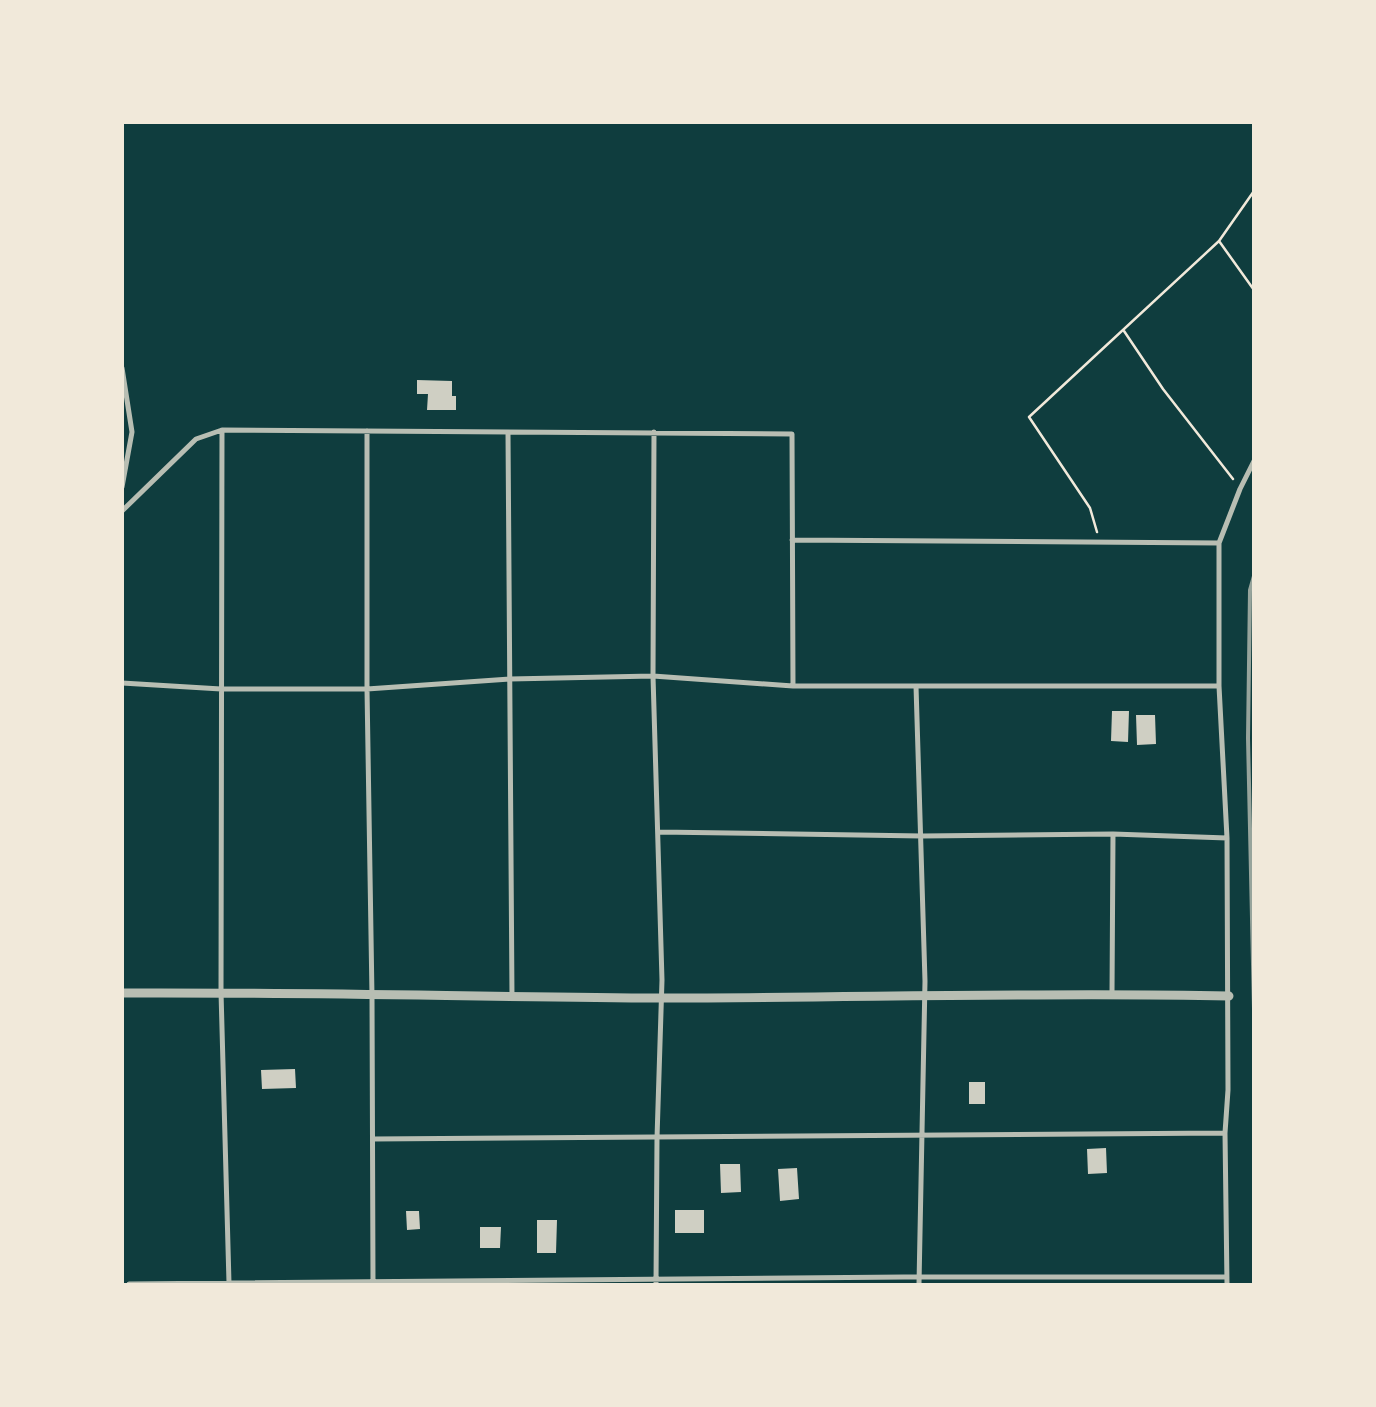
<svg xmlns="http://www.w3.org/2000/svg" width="1376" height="1407" font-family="'Sofia Sans Condensed',sans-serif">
	<rect width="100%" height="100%" fill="#0f3d3e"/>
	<path fill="#cfcfc3" d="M 417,380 L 452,381 L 452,396 L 456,396 L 456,410 L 427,410 L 428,394 L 417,394 Z
		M 1112,711 L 1129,711 L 1128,742 L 1111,741 Z
		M 1136,715 L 1155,715 L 1156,744 L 1137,745 Z
		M 295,1069 L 296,1088 L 262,1089 L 261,1070 Z
		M 969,1082 L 985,1082 L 985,1104 L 969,1104 Z
		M 1106,1148 L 1107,1173 L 1088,1174 L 1087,1149 Z
		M 720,1164 L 740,1164 L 741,1192 L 721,1193 Z
		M 797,1168 L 799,1199 L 780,1201 L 778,1169 Z
		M 675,1210 L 704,1210 L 704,1233 L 675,1233 Z
		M 406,1211 L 419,1211 L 420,1229 L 407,1230 Z
		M 537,1220 L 557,1220 L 556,1253 L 537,1253 Z
		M 480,1227 L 501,1227 L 500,1248 L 480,1248 Z"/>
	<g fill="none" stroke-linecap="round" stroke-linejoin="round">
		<path stroke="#f1e9da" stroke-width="2.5" d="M 1219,241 L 1254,290
			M 1124,331 L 1163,389 L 1233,479
			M 1097,532 L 1090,508 L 1029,417 L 1219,241 L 1254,191"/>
		<path stroke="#b8beb3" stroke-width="5" d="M 122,368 L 132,432 L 122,487
			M 222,430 L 221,992 L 229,1283
			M 367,431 L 367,689 L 372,996 L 373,1284
			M 654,432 L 653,676 L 662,980 L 657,1138 L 656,1284
			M 508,433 L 512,997
			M 122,511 L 196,439 L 222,430 L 792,434 L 793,686
			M 792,540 L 1219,543
			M 122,683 L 221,689 L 367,689 L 510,679 L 653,676 L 793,686 L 1219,686
			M 916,686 L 925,981 L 919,1284
			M 659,832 L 922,836 L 1113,834 L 1227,838
			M 1112,993 L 1113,834
			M 373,1139 L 1225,1133
			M 129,1284 L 904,1277 L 1227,1277
			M 1227,1284 L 1225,1133 L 1228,1090 L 1227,838 L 1219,686 L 1219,543 L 1240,489 L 1254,461"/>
		<path stroke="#b8beb3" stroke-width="9" d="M 122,993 C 302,992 482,997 662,998 C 851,998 1040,992 1229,996"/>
		<path stroke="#97a49c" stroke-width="4" d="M 1254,576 L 1250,590 L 1248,738 L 1254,1009"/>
	</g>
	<rect width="1376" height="1407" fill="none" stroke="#f1e9da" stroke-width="248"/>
</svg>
